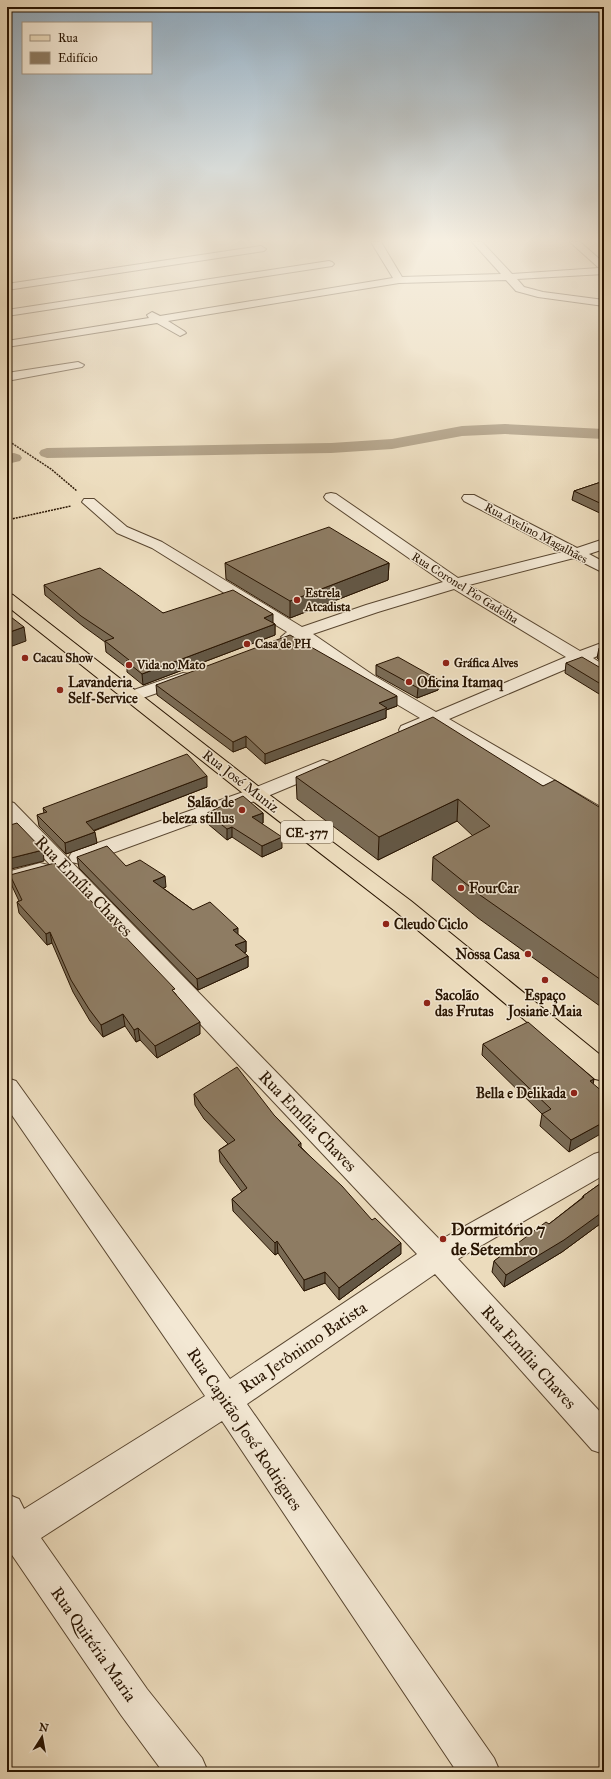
<svg xmlns="http://www.w3.org/2000/svg" width="611" height="1779" font-family="'IM FELL Great Primer',serif">
	<rect width="100%" height="100%" fill="#ecdcbd"/>
	<filter id="stains"><feTurbulence type="fractalNoise" baseFrequency=".005" numOctaves="4"/><feColorMatrix values="0 0 0 0 .2 0 0 0 0 .09 0 0 0 0 .02 0 0 0 .5 -.17"/></filter>
	<radialGradient id="worn" r=".72"><stop offset=".6" stop-color="#630" stop-opacity="0"/><stop offset="1" stop-color="#630" stop-opacity=".3"/></radialGradient>
	<g fill="none" stroke-linecap="round" stroke-linejoin="round">
		<path fill="#a9987d" fill-rule="evenodd" d="M 505,424 L 604,429 L 604,439 L 505,434 L 462,436 L 392,449 L 331,453 L 47,458 L 41,456 L 39,453 L 41,450 L 47,448 L 331,443 L 392,439 L 462,426 Z
			M 14,453 L 20,455 L 22,458 L 20,461 L 7,464 L 7,454 Z"/>
		<g stroke="#594630" stroke-width="2">
			<path id="minor" d="M 371,242 L 381,242 L 402,277 L 501,274 L 472,242 L 482,242 L 512,274 L 599,268 L 570,242 L 580,242 L 604,263 L 604,274 L 517,279 L 524,287 L 543,292 L 604,300 L 604,306 L 538,297 L 516,291 L 506,280 L 399,283 L 168,321 L 184,331 L 186,333 L 180,336 L 157,323 L 7,347 L 7,341 L 149,318 L 147,315 L 152,312 L 160,316 L 393,278 Z
				M 261,246 L 266,249 L 264,251 L 7,290 L 7,284 Z
				M 329,261 L 332,262 L 334,264 L 332,266 L 7,316 L 7,310 Z
				M 78,362 L 84,365 L 82,367 L 7,381 L 7,373 Z
				M 331,493 L 336,494 L 458,578 L 562,552 L 464,501 L 462,498 L 464,495 L 474,495 L 577,548 L 604,539 L 604,549 L 589,554 L 604,562 L 604,573 L 574,558 L 469,585 L 580,651 L 604,642 L 604,653 L 593,658 L 604,665 L 604,677 L 598,676 L 578,664 L 449,719 L 604,809 L 604,824 L 597,822 L 434,726 C 423,730 413,737 401,734 L 399,730 L 401,726 L 420,718 L 361,683 L 298,640 L 290,642 L 284,641 L 281,637 L 287,632 L 152,548 L 117,533 L 82,502 L 84,499 L 94,499 L 127,527 L 162,542 L 302,627 L 366,605 L 443,582 L 326,500 L 324,497 L 326,494 ZM 454,589 L 566,657 L 436,712 L 373,675 L 313,634 L 378,612 Z
				M 183,673 L 189,674 L 192,678 L 189,682 L 134,701 L 128,700 L 125,696 L 128,692 Z
				M 323,760 L 330,762 L 333,766 L 330,770 L 263,798 L 88,862 L 80,864 L 72,862 L 69,857 L 72,852 L 249,790 Z
				M 7,801 L 14,803 L 440,1240 L 594,1154 L 604,1151 L 604,1175 L 458,1259 L 604,1416 L 604,1454 L 592,1450 L 435,1274 L 247,1404 L 494,1758 L 500,1772 L 457,1772 L 222,1421 L 41,1538 L 147,1689 L 202,1758 L 208,1772 L 163,1772 L 121,1715 L 12,1555 L 7,1557 L 7,1494 L 19,1499 L 24,1509 L 205,1396 L 7,1108 L 7,1078 L 16,1081 L 230,1379 L 417,1254 L 7,819 Z
				M 40,863 L 48,865 L 51,870 L 48,875 L 7,886 L 7,872 Z"/>
		</g>
		<g stroke="#281401" stroke-width="2">
			<path id="primary" d="M 7,593 L 13,595 L 263,790 L 411,901 L 604,1058 L 604,1081 L 595,1079 L 395,911 L 249,798 L 7,606 Z"/>
		</g>
		<path stroke="#281401" stroke-width="1.5" stroke-dasharray="2 1" stroke-linecap="butt" d="M 7,440 L 51,469 L 77,491
			M 7,520 L 71,506"/>
		<use href="#minor" fill="#f3e8d4" fill-rule="evenodd"/>
		<use href="#primary" fill="#ecdcbd" fill-rule="evenodd"/>
	</g>
	<path fill="#7a6b55" stroke="#281401" d="M 604,481 L 604,515 L 572,500 L 574,491 Z
		M 225,563 L 389,563 L 388,580 L 290,618 L 226,579 Z
		M 44,585 L 163,613 L 273,623 L 275,624 L 275,635 L 143,685 L 127,672 L 127,668 L 106,652 L 105,642 L 83,626 L 45,595 Z
		M 604,644 L 604,664 L 597,658 L 599,648 Z
		M 566,663 L 604,668 L 604,697 L 565,673 Z
		M 376,665 L 439,680 L 438,690 L 417,698 L 376,675 Z
		M 156,685 L 397,706 L 386,710 L 386,718 L 265,764 L 246,747 L 233,752 L 157,695 Z
		M 296,777 L 543,786 L 604,810 L 604,1009 L 478,918 L 432,880 L 433,857 L 473,836 L 457,821 L 378,860 L 297,799 Z
		M 207,787 L 94,831 L 97,843 L 66,854 L 39,826 L 37,815 L 44,813 L 43,808 Z
		M 207,813 L 263,813 L 263,823 L 262,824 L 282,848 L 262,857 L 232,837 L 227,840 L 208,824 Z
		M 77,857 L 126,866 L 166,887 L 163,888 L 193,910 L 238,934 L 246,941 L 246,952 L 244,953 L 248,956 L 248,967 L 198,990 L 79,868 Z
		M 10,875 L 175,993 L 200,1034 L 157,1058 L 140,1040 L 136,1042 L 125,1026 L 103,1037 L 90,1021 L 73,992 L 52,943 L 47,945 L 19,913 L 17,902 L 19,901 L 12,886 Z
		M 483,1044 L 594,1079 L 569,1152 L 540,1126 L 542,1114 L 482,1055 Z
		M 194,1094 L 274,1115 L 301,1143 L 301,1147 L 401,1254 L 339,1300 L 325,1283 L 304,1291 L 278,1253 L 275,1255 L 233,1211 L 232,1199 L 242,1192 L 220,1162 L 219,1150 L 228,1144 L 204,1119 L 195,1105 Z
		M 604,1181 L 604,1221 L 562,1252 L 504,1287 L 492,1272 L 494,1261 L 549,1224 L 582,1198 L 583,1196 Z"/>
	<path fill="#635745" stroke="#281401" d="M 389,563 L 388,580 L 290,618 L 290,601 Z
		M 273,614 L 273,625 L 264,618 Z
		M 275,624 L 275,635 L 143,685 L 142,674 Z
		M 24,627 L 26,641 L 7,648 L 7,633 Z
		M 439,680 L 438,690 L 417,698 L 418,688 Z
		M 397,696 L 397,706 L 386,710 L 386,718 L 265,764 L 265,754 L 379,703 Z
		M 246,736 L 246,747 L 233,752 L 233,742 Z
		M 207,776 L 207,787 L 87,833 L 86,822 Z
		M 458,799 L 457,821 L 378,860 L 379,837 Z
		M 263,813 L 263,823 L 253,828 L 252,817 Z
		M 232,827 L 232,837 L 227,840 L 227,829 Z
		M 95,832 L 97,843 L 66,854 L 65,843 Z
		M 282,837 L 282,848 L 262,857 L 262,846 Z
		M 43,850 L 44,861 L 7,870 L 7,859 Z
		M 165,876 L 166,887 L 154,892 L 153,881 Z
		M 238,928 L 238,939 L 233,930 Z
		M 50,932 L 52,943 L 47,945 L 46,934 Z
		M 246,941 L 246,952 L 235,957 L 235,945 Z
		M 248,956 L 248,967 L 198,990 L 197,979 Z
		M 123,1014 L 125,1026 L 103,1037 L 101,1025 Z
		M 200,1022 L 200,1034 L 157,1058 L 155,1046 Z
		M 138,1028 L 140,1040 L 136,1042 L 134,1030 Z
		M 594,1079 L 592,1091 L 590,1081 Z
		M 604,1122 L 604,1132 L 569,1152 L 571,1140 Z
		M 604,1211 L 604,1221 L 562,1252 L 504,1287 L 506,1275 Z
		M 277,1241 L 278,1253 L 275,1255 L 275,1243 Z
		M 401,1243 L 401,1254 L 339,1300 L 339,1288 Z
		M 325,1272 L 325,1283 L 304,1291 L 304,1280 Z"/>
	<path fill="#8e7c63" stroke="#281401" d="M 604,481 L 604,505 L 574,491 Z
		M 329,527 L 389,563 L 290,601 L 225,563 Z
		M 100,568 L 163,613 L 233,590 L 273,614 L 264,618 L 275,624 L 142,674 L 126,661 L 129,660 L 105,641 L 114,638 L 81,616 L 44,585 Z
		M 7,614 L 24,627 L 7,633 Z
		M 290,635 L 397,696 L 379,703 L 387,708 L 265,754 L 246,736 L 233,742 L 156,685 Z
		M 604,644 L 604,652 L 599,648 Z
		M 398,657 L 439,680 L 418,688 L 376,665 Z
		M 582,657 L 599,667 L 604,668 L 604,686 L 566,663 Z
		M 433,717 L 543,786 L 555,780 L 604,810 L 604,982 L 480,895 L 433,857 L 490,826 L 458,799 L 379,837 L 296,777 Z
		M 187,754 L 207,776 L 86,822 L 95,832 L 65,843 L 37,815 L 47,812 L 43,808 Z
		M 243,796 L 263,813 L 252,817 L 282,837 L 262,846 L 232,827 L 227,829 L 207,813 Z
		M 17,823 L 43,850 L 7,859 L 7,826 Z
		M 107,846 L 126,866 L 140,860 L 165,876 L 153,881 L 193,910 L 210,902 L 238,928 L 233,930 L 246,941 L 235,945 L 248,956 L 197,979 L 77,857 Z
		M 55,863 L 175,989 L 172,990 L 200,1022 L 155,1046 L 138,1028 L 134,1030 L 123,1014 L 101,1025 L 89,1009 L 71,980 L 50,932 L 46,934 L 17,902 L 22,900 L 10,875 Z
		M 528,1022 L 594,1079 L 590,1081 L 604,1093 L 604,1122 L 571,1140 L 542,1114 L 551,1109 L 483,1044 Z
		M 237,1067 L 274,1115 L 301,1143 L 298,1145 L 342,1186 L 372,1220 L 375,1218 L 401,1243 L 339,1288 L 325,1272 L 304,1280 L 277,1241 L 275,1243 L 232,1199 L 247,1188 L 219,1150 L 235,1140 L 203,1107 L 194,1094 Z
		M 604,1181 L 604,1211 L 564,1240 L 506,1275 L 494,1261 L 546,1222 L 549,1224 L 584,1197 L 583,1196 Z"/>
	<linearGradient id="sky" x2="0" y2="1"><stop stop-color="#8fa9bd"/><stop offset="0.49" stop-color="#f6efe1"/><stop offset="1" stop-color="#f6efe1" stop-opacity="0"/></linearGradient>
	<rect width="611" height="491" fill="url(#sky)"/>
	<g fill="#8f2418" stroke="#f3e8d4" stroke-width="1.5">
		<circle cx="297" cy="600" r="4"/>
		<circle cx="247" cy="644" r="4"/>
		<circle cx="25" cy="658" r="4"/>
		<circle cx="446" cy="663" r="4"/>
		<circle cx="129" cy="665" r="4"/>
		<circle cx="409" cy="682" r="4"/>
		<circle cx="60" cy="690" r="4"/>
		<circle cx="242" cy="810" r="4"/>
		<circle cx="461" cy="888" r="4"/>
		<circle cx="386" cy="924" r="4"/>
		<circle cx="528" cy="954" r="4"/>
		<circle cx="545" cy="980" r="4"/>
		<circle cx="427" cy="1003" r="4"/>
		<circle cx="574" cy="1093" r="4"/>
		<circle cx="443" cy="1239" r="4"/>
	</g>
	<g text-anchor="middle" stroke-width="3" stroke-linejoin="round" paint-order="stroke">
		<g font-size="12" fill="#281401" stroke="#f3e8d4">
			<text transform="translate(536 533) rotate(28)" y="4">Rua Avelino Magalhães</text>
			<text transform="translate(465 588) rotate(32)" y="4">Rua Coronel Pio Gadelha</text>
		</g>
		<g font-size="12" font-weight="bold" fill="#281401" stroke="#f3e8d4" text-anchor="start">
			<text x="305" y="597">Estrela<tspan x="305" dy="14">Atcadista</tspan></text>
			<text x="255" y="648">Casa de PH</text>
			<text x="33" y="662">Cacau Show</text>
			<text x="454" y="667">Gráfica Alves</text>
			<text x="137" y="669">Vida no Mato</text>
		</g>
		<rect fill="#f3e8d4" stroke="#655440" stroke-width="1" x="281" y="821" width="52" height="22" rx="3"/>
		<g font-size="13" font-weight="bold" fill="#281401">
			<text x="307" y="837">CE-377</text>
		</g>
		<g font-size="14" font-weight="bold" fill="#281401" stroke="#f3e8d4" text-anchor="start">
			<text x="68" y="687">Lavanderia<tspan x="68" dy="16">Self-Service</tspan></text>
			<text x="417" y="687">Oficina Itamaq</text>
			<text x="234" y="807" text-anchor="end">Salão de<tspan x="234" dy="16">beleza stillus</tspan></text>
			<text x="469" y="893">FourCar</text>
			<text x="394" y="929">Cleudo Ciclo</text>
			<text x="520" y="959" text-anchor="end">Nossa Casa</text>
			<text x="435" y="1000">Sacolão<tspan x="435" dy="16">das Frutas</tspan></text>
			<text x="545" y="1000" text-anchor="middle">Espaço<tspan x="545" dy="16">Josiane Maia</tspan></text>
			<text x="566" y="1098" text-anchor="end">Bella e Delikada</text>
		</g>
		<g font-size="14" fill="#281401" stroke="#f3e8d4">
			<text transform="translate(241 781) rotate(38)" y="5">Rua José Muniz</text>
		</g>
		<g font-size="17" fill="#281401" stroke="#f3e8d4">
			<text transform="translate(84 886) rotate(46)" y="6">Rua Emília Chaves</text>
			<text transform="translate(308 1121) rotate(46)" y="6">Rua Emília Chaves</text>
			<text transform="translate(303 1347) rotate(-34)" y="6">Rua Jerônimo Batista</text>
			<text transform="translate(529 1357) rotate(48)" y="6">Rua Emília Chaves</text>
			<text transform="translate(245 1429) rotate(56)" y="6">Rua Capitão José Rodrigues</text>
			<text transform="translate(94 1644) rotate(55)" y="6">Rua Quitéria Maria</text>
		</g>
		<g font-size="17" font-weight="bold" fill="#281401" stroke="#f3e8d4" text-anchor="start">
			<text x="451" y="1235">Dormitório 7<tspan x="451" dy="20">de Setembro</tspan></text>
		</g>
	</g>
	<rect width="611" height="1779" fill="none" stroke="#ecdcbd" stroke-width="24"/>
	<rect x="8" y="8" width="595" height="1763" fill="none" stroke="#281401" stroke-width="2"/>
	<rect x="12" y="12" width="587" height="1755" fill="none" stroke="#281401"/>
	<rect x="22" y="22" width="130" height="52" fill="#f3e8d4" stroke="#a29380"/>
	<rect x="30" y="35" width="20" height="6" fill="#ecdcbd" stroke="#a29380"/>
	<text x="58" y="42" font-size="12" fill="#281401">Rua</text>
	<rect x="30" y="52" width="20" height="12" fill="#8e7c63" stroke="#a29380"/>
	<text x="58" y="62" font-size="12" fill="#281401">Edifício</text>
	<g transform="translate(42 1737) rotate(11)" stroke="#f3e8d4" stroke-width="3" paint-order="stroke">
	<path d="M0-3L7 15L0 10L-7 15Z" fill="#281401"/>
	<text y="-6" font-size="11" font-weight="bold" text-anchor="middle" fill="#281401">N</text>
	</g>
	<rect width="100%" height="100%" filter="url(#stains)"/>
	<rect width="100%" height="100%" fill="url(#worn)"/>
</svg>
